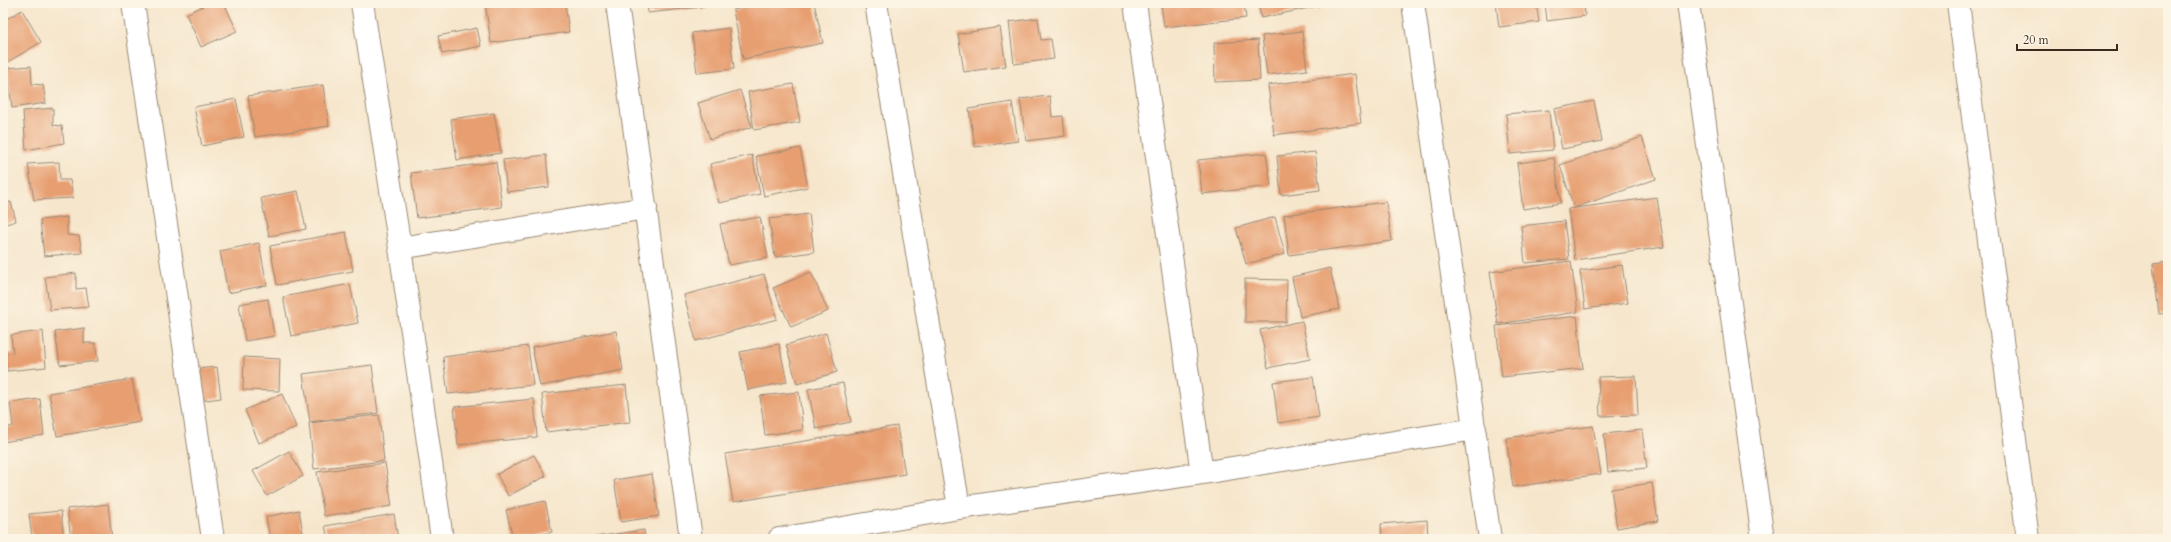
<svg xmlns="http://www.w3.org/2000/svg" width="2171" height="542" font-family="Cardo,serif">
	<rect width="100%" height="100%" fill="#fcf5e5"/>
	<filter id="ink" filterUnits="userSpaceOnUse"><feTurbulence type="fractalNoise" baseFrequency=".025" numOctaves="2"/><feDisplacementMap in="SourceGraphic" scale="8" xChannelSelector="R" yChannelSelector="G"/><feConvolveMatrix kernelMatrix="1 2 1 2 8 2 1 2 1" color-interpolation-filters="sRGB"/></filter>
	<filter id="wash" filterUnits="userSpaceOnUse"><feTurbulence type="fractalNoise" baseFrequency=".012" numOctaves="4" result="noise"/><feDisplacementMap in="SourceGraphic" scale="16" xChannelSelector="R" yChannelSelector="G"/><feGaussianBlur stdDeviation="0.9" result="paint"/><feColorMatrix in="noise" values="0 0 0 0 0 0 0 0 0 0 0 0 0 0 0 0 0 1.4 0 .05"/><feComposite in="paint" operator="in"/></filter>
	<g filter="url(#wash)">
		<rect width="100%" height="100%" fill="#f6e6cc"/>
		<g id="blocks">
			<path fill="#e79e70" d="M 209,3 L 224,3 L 237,31 L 201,47 L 186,14 Z
				M 292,3 L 315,3 L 315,5 L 292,7 Z
				M 485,3 L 565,3 L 569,32 L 491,43 Z
				M 647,3 L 727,3 L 728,4 L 648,13 Z
				M 769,3 L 814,3 L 823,43 L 743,59 L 733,10 Z
				M 1161,3 L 1244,3 L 1246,18 L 1164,27 Z
				M 1258,3 L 1328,3 L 1328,4 L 1261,18 Z
				M 1496,3 L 1536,3 L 1539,22 L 1499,27 Z
				M 1545,3 L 1584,3 L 1585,16 L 1547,21 Z
				M 22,10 L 41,42 L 6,63 L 3,57 L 3,21 Z
				M 1038,18 L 1041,40 L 1051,39 L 1054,59 L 1014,64 L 1009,22 Z
				M 1000,27 L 1006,66 L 964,72 L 958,34 Z
				M 477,28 L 481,46 L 442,54 L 438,36 Z
				M 729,28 L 734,69 L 697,73 L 692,33 Z
				M 1302,31 L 1307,70 L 1267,75 L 1262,36 Z
				M 1258,40 L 1260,80 L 1215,82 L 1214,43 Z
				M 31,66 L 32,84 L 43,85 L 46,103 L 12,108 L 7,68 Z
				M 1355,74 L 1361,123 L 1274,135 L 1268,85 Z
				M 793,84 L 800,122 L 754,130 L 748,92 Z
				M 323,85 L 329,126 L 255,137 L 248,96 Z
				M 740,90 L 752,127 L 710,139 L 698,103 Z
				M 1050,96 L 1052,117 L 1063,116 L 1065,136 L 1026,141 L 1020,99 Z
				M 236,99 L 244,137 L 202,146 L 194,107 Z
				M 1594,101 L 1602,141 L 1562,149 L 1554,109 Z
				M 1012,102 L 1018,141 L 975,147 L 969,109 Z
				M 53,108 L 53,125 L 62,126 L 64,143 L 26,150 L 23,111 Z
				M 1549,110 L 1553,150 L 1510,154 L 1506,114 Z
				M 494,113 L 501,153 L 457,160 L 451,119 Z
				M 1642,137 L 1656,179 L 1574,208 L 1560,165 Z
				M 800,148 L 808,187 L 764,196 L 756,156 Z
				M 1315,152 L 1320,190 L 1281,195 L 1277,156 Z
				M 1266,153 L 1271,186 L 1202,194 L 1198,160 Z
				M 546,155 L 549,187 L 507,192 L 503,160 Z
				M 752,155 L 760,194 L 719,203 L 710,164 Z
				M 1554,158 L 1561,203 L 1523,209 L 1517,163 Z
				M 59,162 L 60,180 L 70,180 L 73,198 L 34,200 L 28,164 Z
				M 496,162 L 502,207 L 417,218 L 411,173 Z
				M 298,191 L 306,229 L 269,236 L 261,198 Z
				M 1657,197 L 1664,247 L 1575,260 L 1568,209 Z
				M 11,202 L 16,221 L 3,225 L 3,204 Z
				M 1386,202 L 1392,241 L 1289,255 L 1284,215 Z
				M 809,214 L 814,252 L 775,257 L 769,219 Z
				M 67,217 L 67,235 L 79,236 L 82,253 L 44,256 L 40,220 Z
				M 760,217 L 768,258 L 729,265 L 720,224 Z
				M 1275,217 L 1285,254 L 1246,264 L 1236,228 Z
				M 1564,221 L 1569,259 L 1525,263 L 1521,226 Z
				M 346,232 L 353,271 L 277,285 L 270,246 Z
				M 259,243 L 267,285 L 228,293 L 220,251 Z
				M 1571,261 L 1578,312 L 1498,324 L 1490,272 Z
				M 2168,262 L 2168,313 L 2159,314 L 2153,264 Z
				M 1622,265 L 1628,303 L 1585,309 L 1580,271 Z
				M 1330,268 L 1339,309 L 1300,317 L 1292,277 Z
				M 811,272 L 828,311 L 791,327 L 773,288 Z
				M 76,273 L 76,289 L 86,288 L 89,307 L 50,310 L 45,277 Z
				M 764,274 L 777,319 L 696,341 L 684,295 Z
				M 1245,279 L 1287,280 L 1286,322 L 1245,322 Z
				M 350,284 L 358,323 L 291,336 L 283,297 Z
				M 268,299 L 274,336 L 245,341 L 239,304 Z
				M 1577,316 L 1583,368 L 1502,377 L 1496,326 Z
				M 1302,321 L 1310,359 L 1268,368 L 1260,330 Z
				M 84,328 L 84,343 L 95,343 L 98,361 L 60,365 L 55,332 Z
				M 43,331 L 46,367 L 7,371 L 4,354 L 13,353 L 11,335 Z
				M 616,331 L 623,370 L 540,386 L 532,347 Z
				M 826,333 L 837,372 L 797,384 L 786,345 Z
				M 779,344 L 787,382 L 748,390 L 740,352 Z
				M 528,346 L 533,385 L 448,394 L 443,357 Z
				M 244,357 L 280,359 L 279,391 L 243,390 Z
				M 372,365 L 378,413 L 310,422 L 303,374 Z
				M 217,367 L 221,398 L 199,401 L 195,369 Z
				M 1636,376 L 1638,415 L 1600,416 L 1598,377 Z
				M 1313,377 L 1319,417 L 1278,423 L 1273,382 Z
				M 132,379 L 140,422 L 57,436 L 49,393 Z
				M 843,383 L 851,422 L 816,429 L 808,389 Z
				M 626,385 L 630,422 L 546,432 L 542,394 Z
				M 799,392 L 803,430 L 765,435 L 760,396 Z
				M 282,394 L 296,427 L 259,443 L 245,410 Z
				M 40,399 L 44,435 L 3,442 L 3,429 L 13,426 L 10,403 Z
				M 534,399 L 537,437 L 458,445 L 454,407 Z
				M 379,415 L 384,461 L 314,469 L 309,423 Z
				M 897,426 L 905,474 L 733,502 L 725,454 Z
				M 1593,426 L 1601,474 L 1513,487 L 1506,438 Z
				M 1642,430 L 1647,468 L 1608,472 L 1604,434 Z
				M 289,451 L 303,476 L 267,496 L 253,471 Z
				M 534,455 L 546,476 L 508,496 L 497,474 Z
				M 385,463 L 392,506 L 324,516 L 317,472 Z
				M 652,474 L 659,516 L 621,522 L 614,480 Z
				M 1652,483 L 1658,521 L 1617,528 L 1611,489 Z
				M 545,501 L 552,532 L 522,539 L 513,539 L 506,510 Z
				M 108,504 L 112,539 L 71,539 L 67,509 Z
				M 299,510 L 303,533 L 270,539 L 266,517 Z
				M 61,511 L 64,539 L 28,539 L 32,538 L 29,514 Z
				M 394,514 L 398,539 L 328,539 L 325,526 Z
				M 1427,520 L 1428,539 L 1382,539 L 1381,524 Z
				M 644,530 L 645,539 L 587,539 L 587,538 Z"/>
		</g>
	</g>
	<g filter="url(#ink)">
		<use href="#blocks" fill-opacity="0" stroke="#988875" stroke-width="1"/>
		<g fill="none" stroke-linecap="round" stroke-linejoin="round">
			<g stroke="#988875" stroke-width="24">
				<path id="street" d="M 133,3 L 213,539
					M 362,3 L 400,248 L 442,539
					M 617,3 L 691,539
					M 876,3 L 959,508
					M 1135,3 L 1202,473
					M 1413,3 L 1490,539
					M 1688,3 L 1763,539
					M 1958,3 L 2028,539
					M 400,248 L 646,208
					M 779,539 L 959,508 L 1202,473 L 1475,429"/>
			</g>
			<use href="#street" stroke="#fff" stroke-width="22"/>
		</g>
	</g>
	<rect width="2171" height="542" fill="none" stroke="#fcf5e5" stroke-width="16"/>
	<path d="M2017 44v6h100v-6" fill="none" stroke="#3b2a1e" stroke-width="2"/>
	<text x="2023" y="44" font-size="12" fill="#3b2a1e" stroke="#fcf5e5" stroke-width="3" paint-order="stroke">20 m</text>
</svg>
